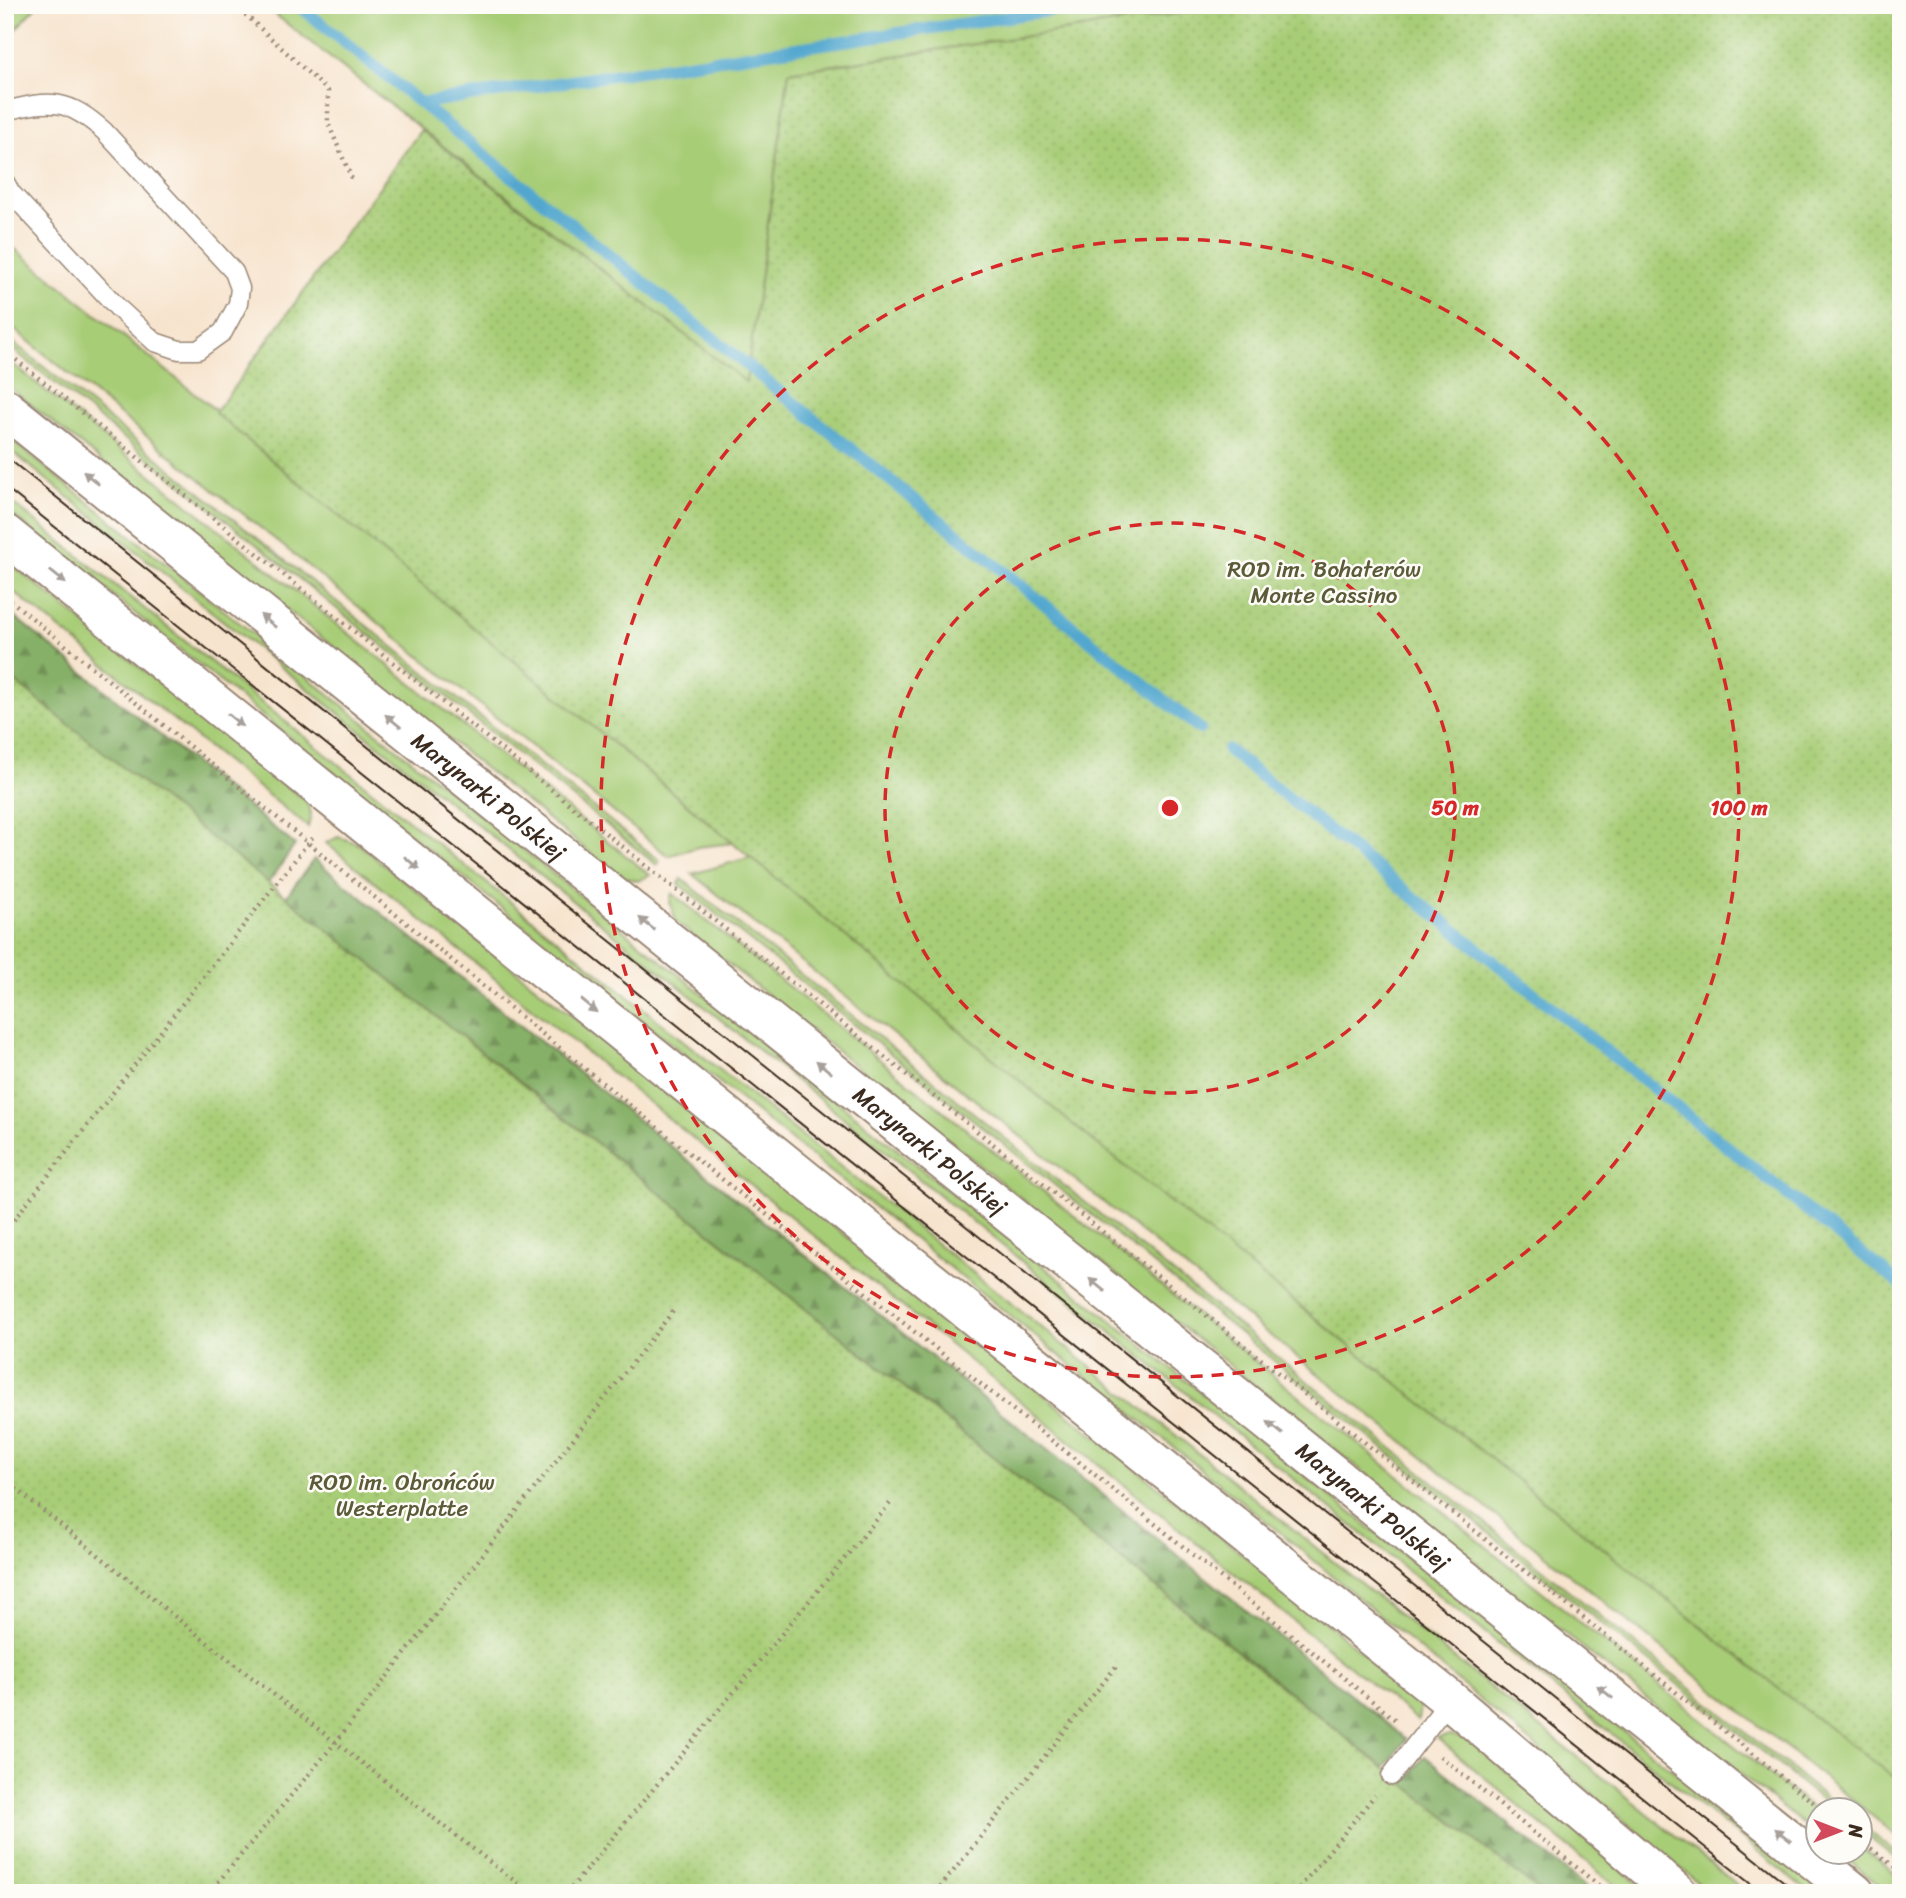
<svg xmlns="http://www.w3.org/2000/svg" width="1906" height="1898" font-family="Sriracha,sans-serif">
	<defs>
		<pattern id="forest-firs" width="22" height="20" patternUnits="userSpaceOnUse" patternTransform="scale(1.75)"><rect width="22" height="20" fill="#86b068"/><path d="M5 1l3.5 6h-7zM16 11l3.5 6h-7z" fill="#6f8f55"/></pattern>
		<pattern id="garden-dots" width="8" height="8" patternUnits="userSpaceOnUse" patternTransform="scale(1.75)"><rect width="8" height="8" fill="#a8cd77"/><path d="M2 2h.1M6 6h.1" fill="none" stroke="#92b066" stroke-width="1.8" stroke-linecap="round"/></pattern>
	</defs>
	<rect width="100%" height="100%" fill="#fdfcf7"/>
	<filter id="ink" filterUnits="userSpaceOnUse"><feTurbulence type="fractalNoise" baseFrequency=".0143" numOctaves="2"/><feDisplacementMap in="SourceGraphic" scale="14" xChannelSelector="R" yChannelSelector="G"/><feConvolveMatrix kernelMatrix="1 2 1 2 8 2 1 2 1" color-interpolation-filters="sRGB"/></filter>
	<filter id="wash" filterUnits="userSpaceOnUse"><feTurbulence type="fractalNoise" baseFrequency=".00686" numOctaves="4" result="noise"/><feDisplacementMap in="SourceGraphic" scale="28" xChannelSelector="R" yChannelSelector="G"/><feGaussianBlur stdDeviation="1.57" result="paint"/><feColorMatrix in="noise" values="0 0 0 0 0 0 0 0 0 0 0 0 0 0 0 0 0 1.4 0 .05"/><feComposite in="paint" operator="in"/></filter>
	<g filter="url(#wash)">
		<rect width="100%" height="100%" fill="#f7e4ce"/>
		<path fill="#a8cd77" stroke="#727c4a" stroke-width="2" d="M 5,5 L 37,5 L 5,42 Z
			M 263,5 L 1235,5 L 789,72 L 746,383 Z
			M 5,241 L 208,404 L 733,843 L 698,847 L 668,856 L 5,322 Z
			M 5,336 L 660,861 L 657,865 L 5,343 Z
			M 5,358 L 650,875 L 638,881 L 619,876 L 5,384 Z
			M 5,435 L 1826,1893 L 1810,1893 L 5,446 Z
			M 5,497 L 1747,1893 L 1710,1893 L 1298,1547 L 5,509 Z
			M 5,559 L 306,801 L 311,813 L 308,827 L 5,585 Z
			M 338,837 L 357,843 L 1288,1591 L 1413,1695 L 1420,1706 L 1418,1721 L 326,843 Z
			M 751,857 L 1901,1778 L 1901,1839 L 692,874 Z
			M 682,879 L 1842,1810 L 1835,1810 L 679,884 Z
			M 672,893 L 1818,1813 L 1818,1836 L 676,922 L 670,902 Z
			M 1450,1735 L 1468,1739 L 1649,1893 L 1624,1893 L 1437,1738 Z
			M 1861,1825 L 1901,1857 L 1901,1863 L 1861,1831 Z
			M 1861,1847 L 1901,1879 L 1901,1893 L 1889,1893 L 1839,1853 L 1860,1853 Z"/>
		<path fill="url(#forest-firs)" stroke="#606d43" stroke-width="2" d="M 5,609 L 295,845 L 268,883 L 5,674 Z
			M 314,859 L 1406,1739 L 1385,1768 L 286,897 Z
			M 1425,1756 L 1593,1893 L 1541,1893 L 1403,1783 Z"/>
		<path fill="url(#garden-dots)" stroke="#727c4a" stroke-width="2" d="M 1235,5 L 1901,5 L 1901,1782 L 1804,1709 L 1071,1123 L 215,413 L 421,130 L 746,382 L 789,72 Z
			M 5,674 L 1403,1783 L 1541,1893 L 5,1893 Z"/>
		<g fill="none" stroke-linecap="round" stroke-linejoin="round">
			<path stroke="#53a7cf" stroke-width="12" d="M 298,5 L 1200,729
				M 422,103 L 1089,5
				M 1228,750 L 1901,1285"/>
		</g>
	</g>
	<g filter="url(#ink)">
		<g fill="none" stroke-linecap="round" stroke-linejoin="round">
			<g stroke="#998776" stroke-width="21">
				<path id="service" d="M 5,182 L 11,193 L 118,308 L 155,342 L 179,350 L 198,350 L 223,332 L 238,304 L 240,288 L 234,272 L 104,131 C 68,99 51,99 6,111
					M 1391,1776 L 1450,1700"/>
			</g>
			<g stroke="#998776" stroke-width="42">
				<g id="primary">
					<path id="s1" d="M 5,408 L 1855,1893"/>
					<path d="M 5,534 L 1450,1700 L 1677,1893"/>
				</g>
			</g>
			<path stroke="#998776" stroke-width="4.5" stroke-dasharray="2 5" stroke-linecap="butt" d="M 235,5 L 328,91 L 328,123 L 352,179
				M 5,351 L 1824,1811
				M 5,596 L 675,1142 L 1089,1470 L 1398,1722
				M 5,1231 L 315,834
				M 5,1480 L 219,1652 L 530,1893
				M 1440,1756 L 1608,1893
				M 1860,1840 L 1901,1872
				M 209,1893 L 336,1742 L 674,1310
				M 567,1893 L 892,1501
				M 936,1893 L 1118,1664
				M 1295,1893 L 1375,1795"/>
			<use href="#service" stroke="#fff" stroke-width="18"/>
			<use href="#primary" stroke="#fff" stroke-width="38"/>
			<path stroke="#3b2a1e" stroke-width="2" d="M 5,456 L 1798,1893
				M 5,487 L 1762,1893"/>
		</g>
		<defs><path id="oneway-solid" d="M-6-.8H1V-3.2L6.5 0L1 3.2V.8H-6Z" transform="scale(1.75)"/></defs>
		<g fill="#a79f9a">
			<use href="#oneway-solid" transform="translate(91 478) rotate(-141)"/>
			<use href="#oneway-solid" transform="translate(58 577) rotate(39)"/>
			<use href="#oneway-solid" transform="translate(268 621) rotate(-141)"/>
			<use href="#oneway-solid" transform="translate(235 720) rotate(39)"/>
			<use href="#oneway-solid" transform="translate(393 721) rotate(-141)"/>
			<use href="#oneway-solid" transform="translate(412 863) rotate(39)"/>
			<use href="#oneway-solid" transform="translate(647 924) rotate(-141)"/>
			<use href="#oneway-solid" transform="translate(589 1006) rotate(39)"/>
			<use href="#oneway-solid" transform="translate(824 1067) rotate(-141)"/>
			<use href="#oneway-solid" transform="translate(1097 1285) rotate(-141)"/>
			<use href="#oneway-solid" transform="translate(1275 1428) rotate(-141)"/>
			<use href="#oneway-solid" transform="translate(1605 1692) rotate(-141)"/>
			<use href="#oneway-solid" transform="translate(1783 1835) rotate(-141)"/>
		</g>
	</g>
	<g fill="none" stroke="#d62828" stroke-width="3.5" stroke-dasharray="12 9">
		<circle cx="1170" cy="808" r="285"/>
		<circle cx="1170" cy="808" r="569"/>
	</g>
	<g text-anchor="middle" stroke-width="5" stroke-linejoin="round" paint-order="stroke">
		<g font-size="23" fill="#5c5b39" stroke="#fdfcf7">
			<text x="1324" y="577">ROD im. Bohaterów<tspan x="1324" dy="26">Monte Cassino</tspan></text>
			<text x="402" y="1490">ROD im. Obrońców<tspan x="402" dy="26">Westerplatte</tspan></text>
		</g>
		<g font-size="23" fill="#3b2a1e" stroke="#fdfcf7">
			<text dy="8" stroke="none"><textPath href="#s1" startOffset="620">Marynarki Polskiej</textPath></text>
			<text dy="8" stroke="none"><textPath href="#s1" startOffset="1186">Marynarki Polskiej</textPath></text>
			<text dy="8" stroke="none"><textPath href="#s1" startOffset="1754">Marynarki Polskiej</textPath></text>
		</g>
	</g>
	<circle cx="1170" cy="808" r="10" fill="#d62828" stroke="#fdfcf7" stroke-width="3.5"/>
	<g font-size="21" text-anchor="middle" font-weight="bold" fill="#d62828" stroke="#fdfcf7" stroke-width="5" stroke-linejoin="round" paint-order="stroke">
		<text x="1455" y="815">50 m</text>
		<text x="1739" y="815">100 m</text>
	</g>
	<rect width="1906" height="1898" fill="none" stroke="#fdfcf7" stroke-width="28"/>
	<g transform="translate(1839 1831) rotate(90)"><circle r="33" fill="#fdfcf7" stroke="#afa8a0" stroke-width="2"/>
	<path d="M0-5L12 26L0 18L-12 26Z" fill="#d1495b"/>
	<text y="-10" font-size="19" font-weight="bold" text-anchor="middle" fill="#3b2a1e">N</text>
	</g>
</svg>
